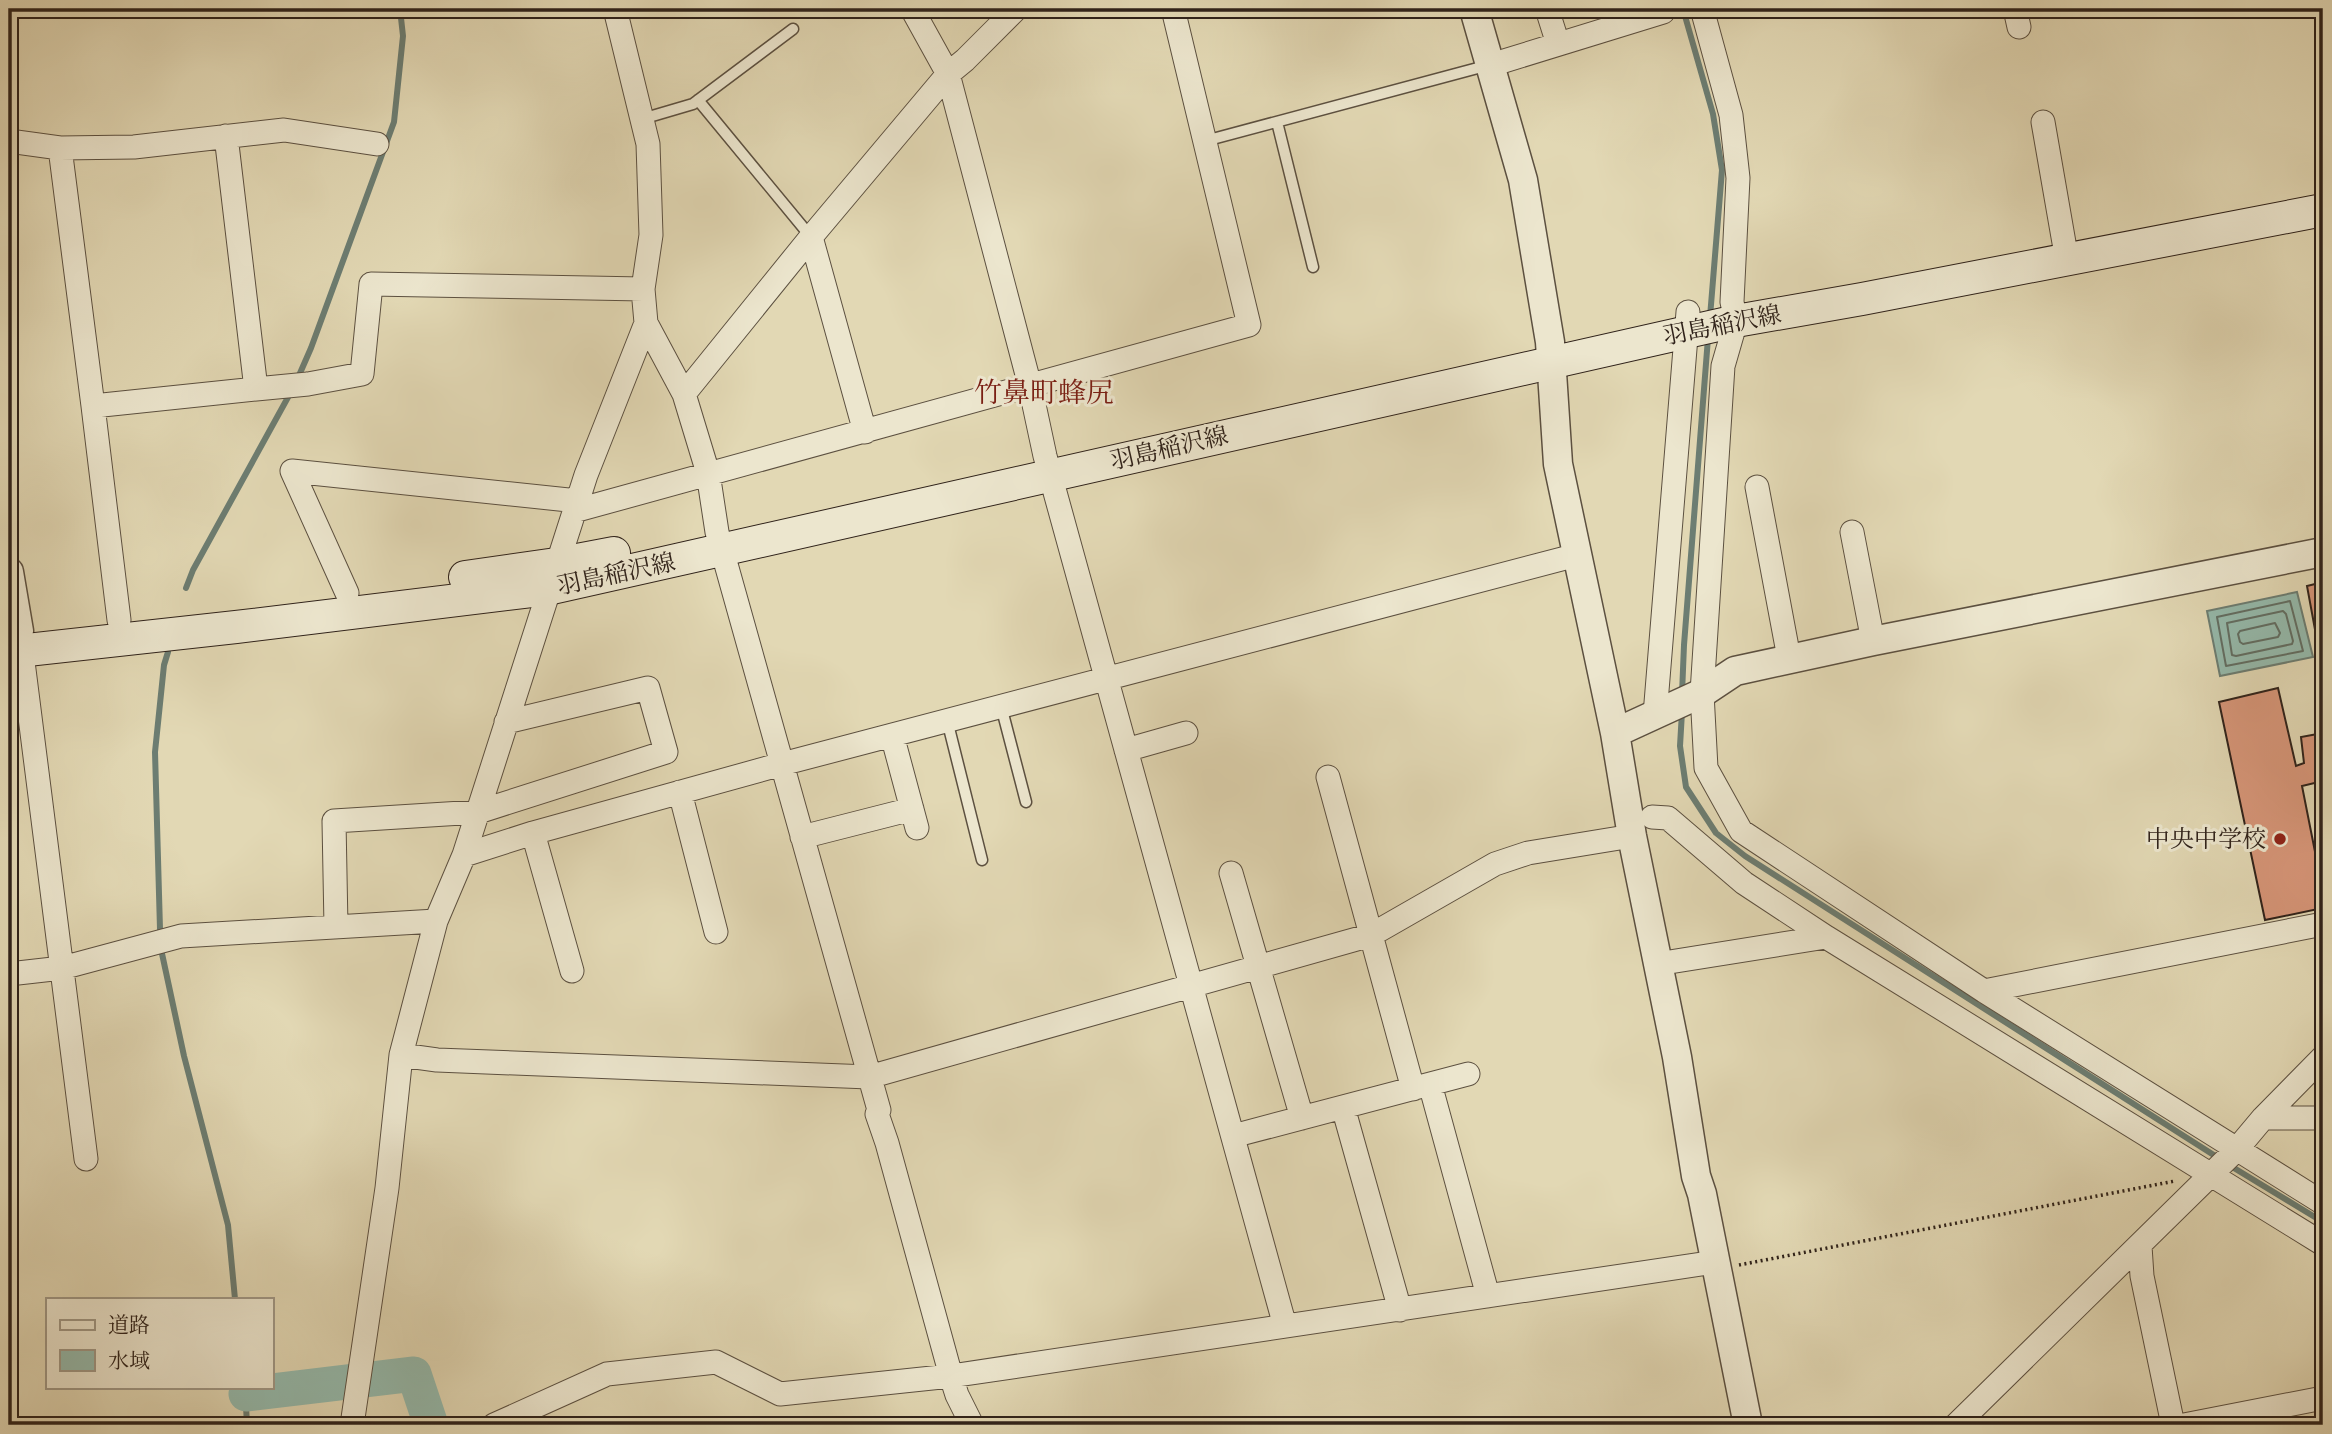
<svg xmlns="http://www.w3.org/2000/svg" width="2332" height="1434" font-family="'IM FELL Double Pica','Noto Serif JP',serif">
	<rect width="100%" height="100%" fill="#e2d8b4"/>
	<filter id="stains"><feTurbulence type="fractalNoise" baseFrequency=".00286" numOctaves="4"/><feColorMatrix values="0 0 0 0 .2 0 0 0 0 .09 0 0 0 0 .02 0 0 0 .5 -.17"/></filter>
	<radialGradient id="worn" r=".72"><stop offset=".6" stop-color="#630" stop-opacity="0"/><stop offset="1" stop-color="#630" stop-opacity=".3"/></radialGradient>
	<path fill="#95baac" stroke="#6c7d72" stroke-width="2" d="M 2297,592 L 2313,657 L 2220,676 L 2207,611 Z"/>
	<g fill="none" stroke-linecap="round" stroke-linejoin="round">
		<path stroke="#626e63" stroke-width="2" d="M 2290,601 L 2303,651 L 2226,666 L 2217,617 Z
			M 2283,611 L 2286,614 L 2293,641 L 2292,644 L 2236,656 L 2232,655 L 2227,623 Z
			M 2275,623 L 2280,633 L 2278,637 L 2243,644 L 2240,642 L 2238,634 L 2240,631 Z"/>
		<path stroke="#6c7d72" stroke-width="6" d="M 1683,9 L 1713,114 L 1722,170 L 1710,317
			M 297,380 L 311,348 L 394,122 L 403,36 L 400,9
			M 186,588 L 193,570 L 292,390
			M 1682,694 L 1684,645 L 1708,338
			M 1682,712 L 1680,746 L 1686,787 L 1716,833 L 1745,856 L 2220,1159
			M 160,929 L 155,752 L 164,665 L 168,652
			M 161,949 L 184,1056 L 228,1225 L 235,1299
			M 2229,1165 L 2323,1222
			M 245,1387 L 247,1425"/>
		<path stroke="#95baac" stroke-width="35" d="M 246,1394 L 414,1374 L 431,1425"/>
	</g>
	<path fill="#d79679" stroke="#2f221a" stroke-width="2" d="M 2323,582 L 2323,673 L 2307,586 Z
		M 2278,688 L 2296,766 L 2304,763 L 2301,737 L 2323,733 L 2323,781 L 2302,786 L 2323,892 L 2323,908 L 2265,920 L 2219,702 Z"/>
	<g fill="none" stroke-linecap="round" stroke-linejoin="round">
		<g stroke="#5c5040" stroke-width="13">
			<path id="service" d="M 698,100 L 811,237
				M 642,119 L 693,104 L 793,29
				M 1277,122 L 1313,267
				M 1205,141 L 1489,65
				M 1001,706 L 1026,802
				M 947,720 L 982,860"/>
		</g>
		<g stroke="#5c5040" stroke-width="25">
			<path id="minor" d="M 615,9 L 648,144 L 651,235 L 643,289 L 646,323 L 684,394 L 708,473 L 717,532 L 879,1110 L 877,1114 L 887,1143 L 951,1376 L 957,1395 L 972,1425
				M 912,9 L 948,74 L 1030,386 L 1045,456 L 1285,1326
				M 1547,9 L 1558,44
				M 1702,9 L 1731,115 L 1738,178 L 1732,302 L 1736,321 L 1723,366 L 1702,693 L 1706,768 L 1741,831 L 1984,991 L 2323,1203
				M 2015,9 L 2019,27
				M 1491,65 L 1663,12
				M 2043,122 L 2067,260
				M 9,141 L 60,148 L 134,147 L 284,130 L 377,144
				M 60,148 L 93,406
				M 811,237 L 865,432
				M 256,389 L 308,384 L 362,374 L 371,284 L 643,289
				M 684,394 L 811,237 L 948,74 L 965,60 L 1016,9
				M 1757,487 L 1789,658
				M 574,511 L 1249,325 L 1173,9
				M 1852,532 L 1873,641
				M 347,593 L 292,471 L 578,501
				M 119,620 L 93,406 L 256,389 L 226,136
				M 20,638 L 86,1159
				M 1655,715 L 1688,312
				M 892,735 L 917,828
				M 1126,750 L 1186,733
				M 1328,777 L 1413,1089
				M 680,792 L 716,932
				M 1652,817 L 1668,818 L 1744,883 L 1826,937
				M 533,833 L 572,971
				M 802,837 L 912,809
				M 464,855 L 533,833 L 782,764 L 1577,555
				M 1231,873 L 1302,1118
				M 336,927 L 334,821 L 478,812 L 666,752 L 648,688 L 506,722
				M 1657,964 L 1826,937 L 2323,1244
				M 9,974 L 62,968 L 181,936 L 436,921
				M 1984,991 L 2323,924
				M 401,1055 L 437,1060 L 869,1077 L 1371,935 L 1495,864 L 1528,853 L 1632,836
				M 1430,1084 L 1488,1296
				M 1343,1107 L 1400,1310
				M 2263,1118 L 2323,1118
				M 1233,1136 L 1468,1074
				M 2140,1246 L 2142,1276 L 2173,1425
				M 352,1425 L 387,1188 L 401,1055 L 436,921 L 464,855 L 586,475 L 646,323
				M 494,1425 L 607,1374 L 716,1362 L 780,1394 L 951,1376 L 1715,1262
				M 1956,1425 L 2237,1149 L 2263,1118 L 2323,1057
				M 2184,1425 L 2323,1398"/>
		</g>
		<g stroke="#5c5040" stroke-width="31">
			<path id="tertiary" d="M 1474,9 L 1523,180 L 1550,342 L 1558,464 L 1615,733 L 1632,836 L 1677,1057 L 1696,1176 L 1702,1194 L 1748,1425
				M 9,572 L 19,631
				M 1615,733 L 1702,693 L 1735,671 L 1873,641 L 2323,552"/>
		</g>
		<g stroke="#2f221a" stroke-width="34">
			<path id="secondary" d="M 465,577 L 556,564 L 614,553
				M 9,652 L 236,627 L 548,589 L 1736,321 L 1862,299 L 2323,210"/>
		</g>
		<path stroke="#2f221a" stroke-width="3.5" stroke-dasharray="2 3.5" stroke-linecap="butt" d="M 1739,1265 L 2175,1181"/>
		<use href="#service" stroke="#ece6ce" stroke-width="10"/>
		<use href="#minor" stroke="#ece6ce" stroke-width="23"/>
		<use href="#tertiary" stroke="#ece6ce" stroke-width="28"/>
		<use href="#secondary" stroke="#ece6ce" stroke-width="32"/>
	</g>
	<circle fill="#8f2418" stroke="#ece6ce" stroke-width="2.5" cx="2280" cy="839" r="7"/>
	<g text-anchor="middle" stroke-width="6" stroke-linejoin="round" paint-order="stroke">
		<g font-size="24" fill="#2f221a" stroke="#ece6ce">
			<text transform="translate(1722 325) rotate(-11)" y="8">羽島稲沢線</text>
			<text transform="translate(1169 448) rotate(-13)" y="8">羽島稲沢線</text>
			<text transform="translate(616 574) rotate(-12)" y="8">羽島稲沢線</text>
		</g>
		<g font-size="24" fill="#2f221a" stroke="#ece6ce" text-anchor="end">
			<text x="2266" y="847">中央中学校</text>
		</g>
		<g font-size="28" fill="#7a1f14" stroke="#ece6ce">
			<text x="1044" y="402">竹鼻町蜂尻</text>
		</g>
	</g>
	<rect width="2332" height="1434" fill="none" stroke="#e2d8b4" stroke-width="35"/>
	<rect x="10" y="10" width="2311" height="1413" fill="none" stroke="#2f221a" stroke-width="3.5"/>
	<rect x="18" y="18" width="2297" height="1399" fill="none" stroke="#2f221a" stroke-width="2"/>
	<rect x="46" y="1298" width="228" height="91" fill="#ece6ce" stroke="#a09886" stroke-width="2"/>
	<rect x="60" y="1320" width="35" height="10" fill="#ece6ce" stroke="#a09886" stroke-width="2"/>
	<text x="108" y="1332" font-size="21" fill="#2f221a">道路</text>
	<rect x="60" y="1350" width="35" height="21" fill="#95baac" stroke="#a09886" stroke-width="2"/>
	<text x="108" y="1368" font-size="21" fill="#2f221a">水域</text>
	<rect width="100%" height="100%" filter="url(#stains)"/>
	<rect width="100%" height="100%" fill="url(#worn)"/>
</svg>
